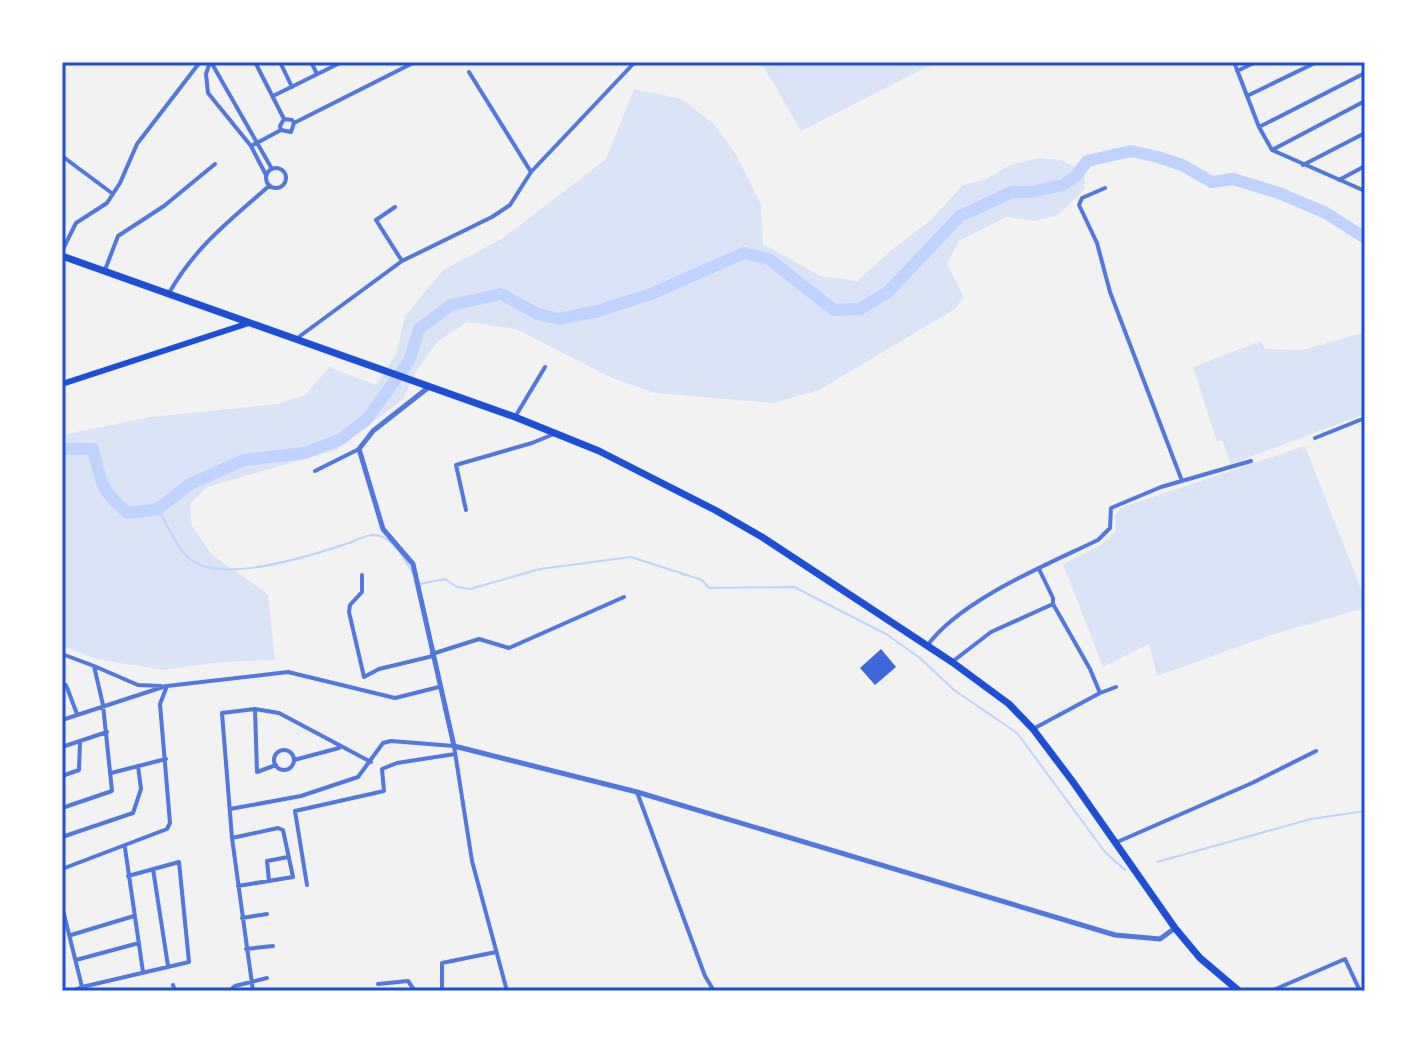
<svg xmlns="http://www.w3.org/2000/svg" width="1427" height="1053" font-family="Poppins,sans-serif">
	<rect width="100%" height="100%" fill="#f2f2f2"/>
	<path fill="#dbe4f7" d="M 761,62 L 937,62 L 801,131 Z
		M 634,89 L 682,99 L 714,124 L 737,156 L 761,204 L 763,244 L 820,276 L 857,281 L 894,248 L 931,220 L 963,185 L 986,179 L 1010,165 L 1039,158 L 1061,160 L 1085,172 L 1084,190 L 1058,215 L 1034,221 L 1007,217 L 959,241 L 947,264 L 964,297 L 955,309 L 819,390 L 773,403 L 655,393 L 612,378 L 516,329 L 467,322 L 437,342 L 417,370 L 403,399 L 336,450 L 207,487 L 190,504 L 191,524 L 212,555 L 268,594 L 275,660 L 221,662 L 162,670 L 97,659 L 62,646 L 62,435 L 151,417 L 277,404 L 305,395 L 329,367 L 376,385 L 396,354 L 405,316 L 443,270 L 503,238 L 606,159 Z
		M 1365,332 L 1365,414 L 1231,464 L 1222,440 L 1217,442 L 1193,367 L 1261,341 L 1265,349 L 1303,350 Z
		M 1305,446 L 1365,599 L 1365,608 L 1271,635 L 1157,676 L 1149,644 L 1103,667 L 1063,564 L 1101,545 L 1116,531 L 1115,516 L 1120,508 Z"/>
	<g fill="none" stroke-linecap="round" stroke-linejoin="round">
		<path stroke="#bfd3fe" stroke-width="2" d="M 158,509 C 167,524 177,549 191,560 C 223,584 310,556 346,544 C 356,541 369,532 380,536 C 395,541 405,560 412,572
			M 420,584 L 445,579 L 457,587 L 470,589 L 540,569 L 631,557 L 702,580 L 709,588 L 794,587 L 886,634 L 920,658 L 954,690 L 1017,733 L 1105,852 L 1125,870
			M 1157,862 L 1311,819 L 1365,811"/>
		<path stroke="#bfd3fe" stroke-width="12" d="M 62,449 L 93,449 C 100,480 102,493 128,513 L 158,509 L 190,484 L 244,460 L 305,453 L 341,439 L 367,419 L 409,361 L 419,329 L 451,305 L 501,294 L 538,314 L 559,319 L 598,311 L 651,294 L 744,253 L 769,259 L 834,310 L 860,309 L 888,292 L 960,216 L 1012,192 L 1031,192 L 1063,185 L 1076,176 L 1087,161 L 1131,151 L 1158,157 L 1182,165 L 1212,182 L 1233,179 L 1279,193 L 1326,213 L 1365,238"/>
	</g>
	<path fill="#3d67dc" d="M 881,649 L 896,667 L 875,685 L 860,668 Z"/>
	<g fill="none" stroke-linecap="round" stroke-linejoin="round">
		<path stroke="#5277de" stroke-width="4" d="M 210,62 L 206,74 L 208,93 L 251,146 L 266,175
			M 211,62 L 272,169
			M 255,62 L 284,119
			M 280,62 L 292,87
			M 311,62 L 317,74
			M 1234,62 L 1259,127 L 1272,150 L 1365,191
			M 1237,71 L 1256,62
			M 469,72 L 531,172
			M 273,96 L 342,62
			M 1247,96 L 1317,62
			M 294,123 L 415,62
			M 1259,127 L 1365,73
			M 251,146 L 281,130 L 291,132 L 294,123 L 292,120 L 284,119 L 280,126 L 281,130
			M 1272,150 L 1365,101
			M 62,156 L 113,194
			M 1303,165 L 1365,133
			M266 178a10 10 0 1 1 20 0a10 10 0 1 1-20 0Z
			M 1339,180 L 1365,166
			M 1105,188 L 1082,198 L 1079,205 L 1097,243 L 1110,292 L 1182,481
			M 395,207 L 376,220 L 402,261
			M 62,251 L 76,223 L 107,203 L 120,183 L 137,144 L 200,62
			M 105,270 L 118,236 L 164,206 L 215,164
			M 169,293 C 196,246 229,221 269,186
			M 296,339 L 402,261 L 492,217 L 510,205 L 531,172 L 635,62
			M 515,417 L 545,367
			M 1315,438 L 1365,418
			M 315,471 L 359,449
			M 466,510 L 456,465 L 532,443 L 554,434
			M 362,575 L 362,592 L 350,605 L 349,612 L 364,677 L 379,669 L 433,656
			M 927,646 C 960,600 1046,565 1098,540 L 1110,528 L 1111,508 L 1161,487 L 1251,461
			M 62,654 L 94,666 L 103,705 L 112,791 L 62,808
			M 432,654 L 479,639 L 509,648 L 624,597
			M 952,662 L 991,632 L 1053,604
			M 94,666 L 138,685 L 161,686
			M 62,684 L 66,685 L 77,714
			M 1100,693 L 1116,687
			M 255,709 L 257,772 L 276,765
			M 62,720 L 166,686
			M 1033,729 L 1100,693 L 1090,669 L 1053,604 L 1053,598 L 1039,569
			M 62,747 L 107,732
			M274 760a10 10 0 1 1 20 0a10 10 0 1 1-20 0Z
			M 294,760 L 339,748
			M 111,773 L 166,759
			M 62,776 L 79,770 L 80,741
			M 637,792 L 705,976 L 714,991
			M 230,809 L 301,796 L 358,777 L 383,743 L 391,741 L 454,746 L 472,861 L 507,991
			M 62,837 L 133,813 L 141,789 L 138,766
			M 232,838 L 278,828 L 283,830 L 293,877 L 238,886
			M 1115,843 L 1252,783 L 1316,751
			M 125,848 L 143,972
			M 62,869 L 167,829 L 170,823 L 160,704 L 167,686 L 288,672 L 395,698 L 439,687
			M 153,869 L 168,966
			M 269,881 L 267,861 L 288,857
			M 307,885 L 295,811 L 384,791 L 382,769 L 397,763 L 455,754
			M 62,906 L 82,987 L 189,962 L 179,862 L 128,876
			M 242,918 L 267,914
			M 71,935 L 134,916
			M 246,949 L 273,946
			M 76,960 L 139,943
			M 378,984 L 408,981 L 415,991
			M 173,985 L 175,991
			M 72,991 L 82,987
			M 229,991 L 235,986 L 267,978
			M 253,991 L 232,838 L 222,713 L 255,709 L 279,713 L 371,762
			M 438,991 L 442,989 L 442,963 L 496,952
			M 1271,991 L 1345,959 L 1360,991"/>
		<path stroke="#5277de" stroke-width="5" d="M 429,387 L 373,431 L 359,449 L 383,529 L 413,564 L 454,746 L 637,792 L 1115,935 L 1160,939 L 1175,928"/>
		<path stroke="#1d4ed8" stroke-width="6" d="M 62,384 L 249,323"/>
		<path stroke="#1d4ed8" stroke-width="7" d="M 62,256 L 515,417 L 599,451 L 715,510 L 762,537 L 952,662 L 1009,704 L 1033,729 L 1073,782 L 1175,928 L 1200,958 L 1239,991"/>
	</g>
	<rect width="1427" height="1053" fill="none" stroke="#ffffff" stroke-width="128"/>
	<rect x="64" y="64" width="1299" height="925" fill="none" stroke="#1d4ed8" stroke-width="3"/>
</svg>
